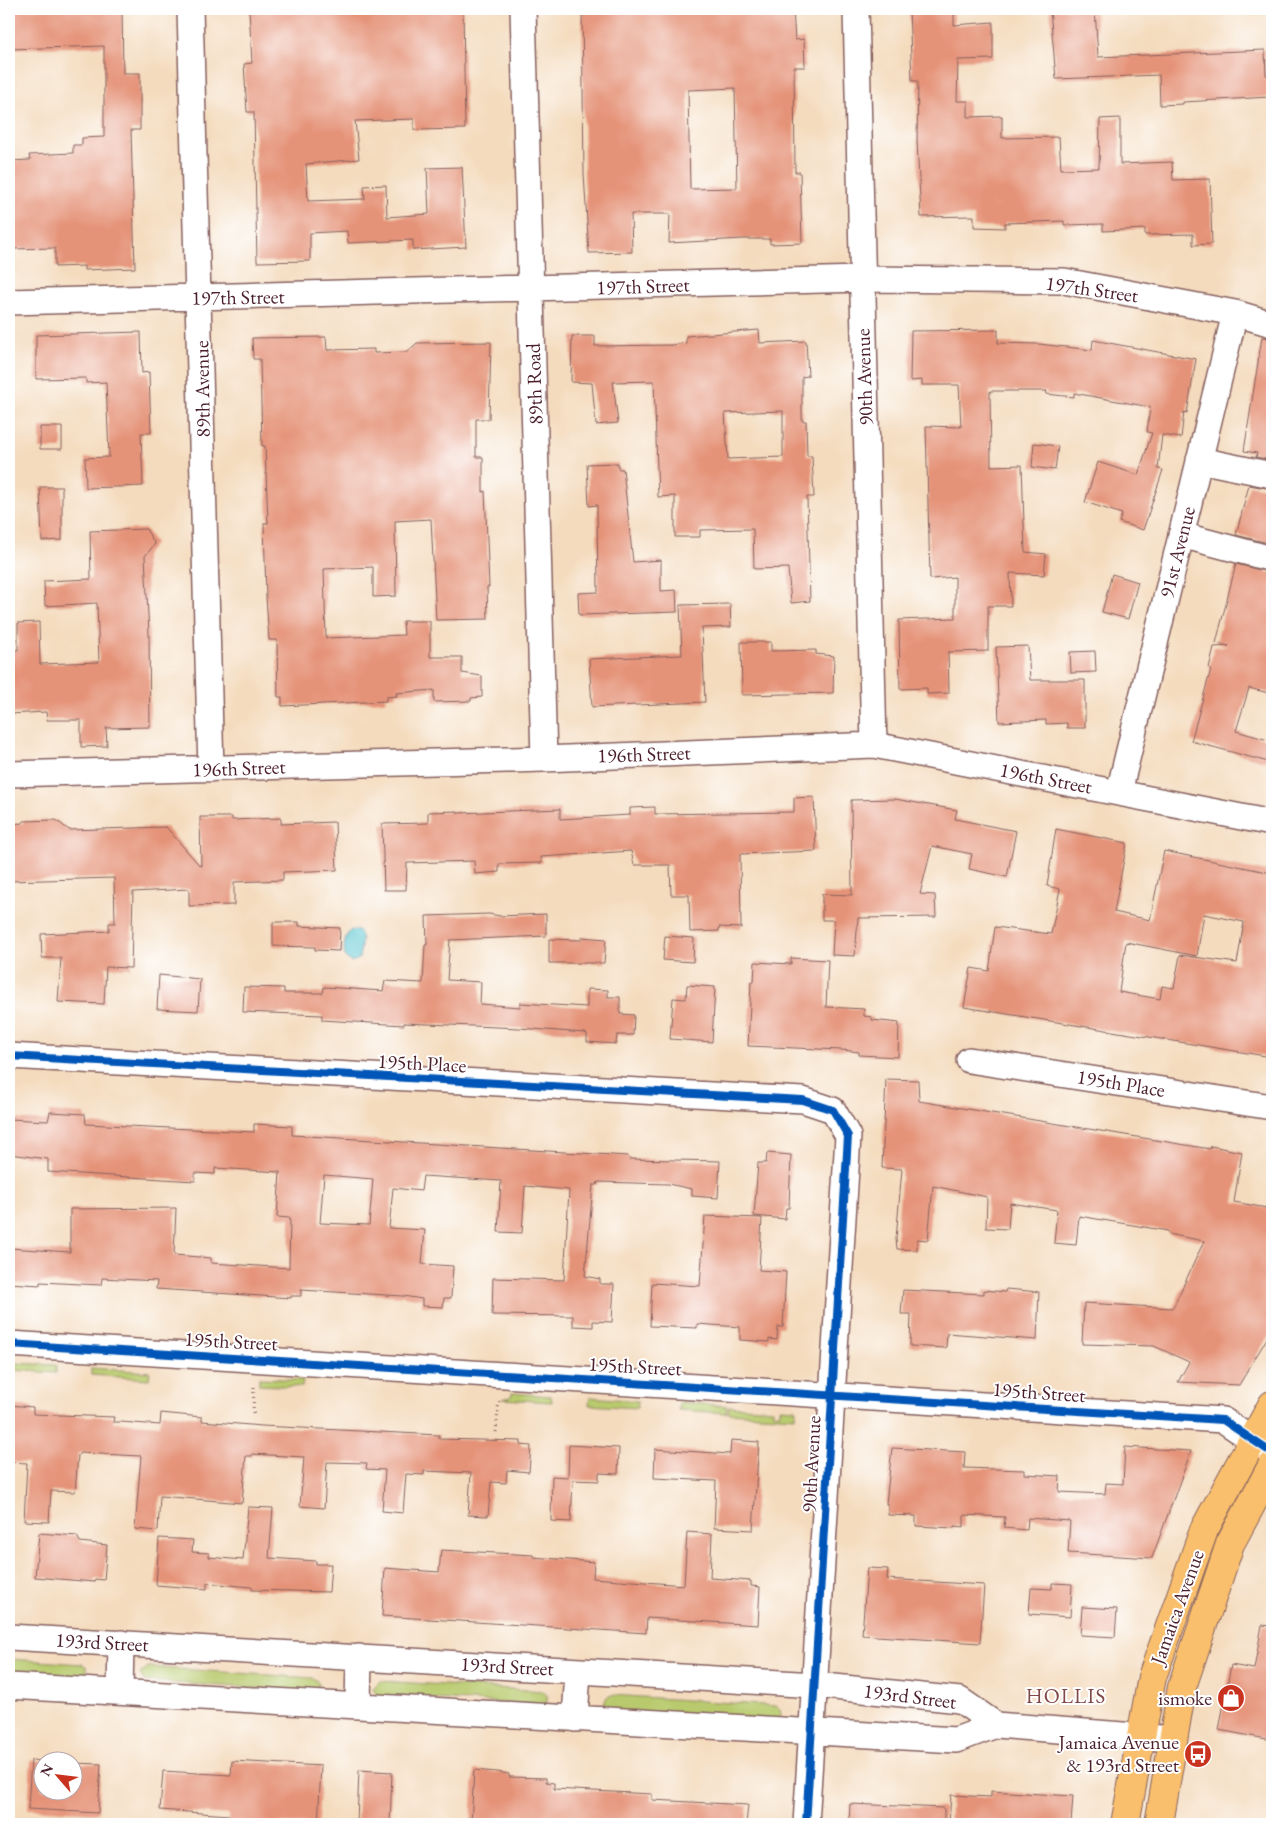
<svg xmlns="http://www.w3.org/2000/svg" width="1281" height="1833" font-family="'EB Garamond',serif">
	<rect width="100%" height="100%" fill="#fff"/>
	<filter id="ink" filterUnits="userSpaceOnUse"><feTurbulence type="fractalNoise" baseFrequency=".02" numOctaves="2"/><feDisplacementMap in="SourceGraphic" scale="10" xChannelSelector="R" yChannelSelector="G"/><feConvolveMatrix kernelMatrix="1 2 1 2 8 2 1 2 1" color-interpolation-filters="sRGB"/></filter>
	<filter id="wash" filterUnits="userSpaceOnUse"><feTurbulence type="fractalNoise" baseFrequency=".0096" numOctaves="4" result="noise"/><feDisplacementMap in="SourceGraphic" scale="20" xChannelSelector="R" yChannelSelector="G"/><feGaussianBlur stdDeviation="1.12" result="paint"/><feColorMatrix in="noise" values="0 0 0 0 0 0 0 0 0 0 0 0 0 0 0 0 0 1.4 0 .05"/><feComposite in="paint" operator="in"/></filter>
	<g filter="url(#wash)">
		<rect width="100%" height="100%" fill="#f4dbbe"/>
		<path fill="#b8ca6d" stroke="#81744c" d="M 12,1363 L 56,1365 L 56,1373 L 12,1370 Z
			M 91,1368 L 150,1372 L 149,1379 L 91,1375 Z
			M 259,1378 L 303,1380 L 302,1387 L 259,1385 Z
			M 512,1393 L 551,1396 L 552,1402 L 502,1399 L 511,1397 Z
			M 590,1397 L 638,1401 L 637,1408 L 589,1405 Z
			M 679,1402 L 727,1406 L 726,1413 L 678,1410 Z
			M 729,1406 L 773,1409 L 773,1413 L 780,1413 L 780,1408 L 796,1409 L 795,1417 L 728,1413 Z
			M 9,1659 L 82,1664 L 87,1667 L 87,1673 L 85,1678 L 9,1676 Z
			M 148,1667 L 313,1678 L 319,1683 L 315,1692 L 144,1681 L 140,1674 Z
			M 380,1681 L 543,1691 L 548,1697 L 545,1705 L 377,1696 L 373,1688 Z
			M 612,1695 L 776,1706 L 780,1709 L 781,1715 L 778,1720 L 608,1710 L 604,1702 L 607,1697 Z"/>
		<path fill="#59c6d1" stroke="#52727e" d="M 351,930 L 359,931 L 362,939 L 359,959 L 351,962 L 345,957 C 343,949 344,936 351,930 Z"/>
		<g id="blocks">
			<path fill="#e59378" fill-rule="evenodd" d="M 9,9 L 122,9 L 123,73 L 140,73 L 140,130 L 131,130 L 135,268 L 84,270 L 84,266 L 55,267 L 55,248 L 11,249 L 9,161 L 30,160 L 29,155 L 73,153 L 73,145 L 82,145 L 82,138 L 104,137 L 104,46 L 9,49 Z
				M 249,9 L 353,9 L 353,13 L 411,12 L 410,9 L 463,9 L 465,129 L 414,130 L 414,119 L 355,121 L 359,159 L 306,164 L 308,201 L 365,199 L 364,186 L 386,185 L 387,217 L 429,214 L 427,168 L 462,167 L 466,247 L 413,250 L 413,240 L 348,243 L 347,231 L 310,233 L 310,261 L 257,262 L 254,112 L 247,112 L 244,64 L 252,63 Z
				M 582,9 L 793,9 L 795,40 L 804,39 L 805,67 L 794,67 L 795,172 L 800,172 L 802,243 L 770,244 L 770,239 L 743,239 L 669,243 L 670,214 L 631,214 L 632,252 L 589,253 L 584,174 ZM 735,88 L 737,188 L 690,189 L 688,90 Z
				M 909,9 L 954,9 L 954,25 L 993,22 L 993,59 L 958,60 L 957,101 L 968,101 L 968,117 L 1002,116 L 1002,138 L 1059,137 L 1061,169 L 1099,168 L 1100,119 L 1120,118 L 1120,164 L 1172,162 L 1173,180 L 1210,179 L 1212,244 L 1193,245 L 1193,234 L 1145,235 L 1145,229 L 1103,231 L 1103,224 L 1064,225 L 1064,221 L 1005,223 L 1005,228 L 974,227 L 974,216 L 921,217 L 917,141 L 918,81 L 912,81 Z
				M 1050,9 L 1095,9 L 1098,57 L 1265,50 L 1266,75 L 1269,75 L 1270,97 L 1183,102 L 1183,104 L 1160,105 L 1159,75 L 1056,79 Z
				M 759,330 L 760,343 L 806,341 L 808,376 L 802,377 L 802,421 L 806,421 L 807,456 L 812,456 L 814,497 L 807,497 L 810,601 L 791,603 L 788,568 L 754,569 L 753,529 L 700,530 L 700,537 L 675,537 L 675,496 L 658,497 L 654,381 L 613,382 L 618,423 L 596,425 L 592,383 L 571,382 L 572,336 L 595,336 L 595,346 L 672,345 L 686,343 L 686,336 ZM 783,411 L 783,457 L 728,459 L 725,413 Z
				M 998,330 L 998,343 L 1039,344 L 1092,350 L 1093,340 L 1196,359 L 1187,413 L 1184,412 L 1181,438 L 1162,435 L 1158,469 L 1163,470 L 1143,530 L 1119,522 L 1122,514 L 1085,502 L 1098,462 L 1138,475 L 1152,433 L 1147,432 L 1150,407 L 1074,393 L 1074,397 L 1046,394 L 1047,391 L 990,391 L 991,466 L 1022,465 L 1025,552 L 1046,554 L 1044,575 L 1010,573 L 1011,606 L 988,606 L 988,651 L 948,652 L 949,693 L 927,694 L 927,688 L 900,689 L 899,620 L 955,618 L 955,577 L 930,579 L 926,426 L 961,427 L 959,385 L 922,385 L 922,380 L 910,381 L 911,331 Z
				M 141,332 L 142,373 L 149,372 L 151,433 L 141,433 L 143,486 L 86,488 L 85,458 L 109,457 L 106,382 L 86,383 L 86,378 L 36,379 L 36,335 Z
				M 326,337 L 327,350 L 374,349 L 374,353 L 407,352 L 417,343 L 491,342 L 489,419 L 476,419 L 476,457 L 483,457 L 483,492 L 485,491 L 489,587 L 487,587 L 488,619 L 436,620 L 431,519 L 395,521 L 396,596 L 373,597 L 373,567 L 324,569 L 326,638 L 404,635 L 403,621 L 430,621 L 430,657 L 462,657 L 462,673 L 482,676 L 482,697 L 471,698 L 471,701 L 434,702 L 434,690 L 396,693 L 397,696 L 386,697 L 386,701 L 282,706 L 282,697 L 278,697 L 277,640 L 269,640 L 266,597 L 264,523 L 268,523 L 265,446 L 262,446 L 260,359 L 253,359 L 252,338 Z
				M 1262,337 L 1272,338 L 1272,460 L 1256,457 L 1257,453 L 1244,451 Z
				M 40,427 L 62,427 L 62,449 L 40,449 Z
				M 1034,443 L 1058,446 L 1055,470 L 1032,467 Z
				M 618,463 L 618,469 L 623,469 L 633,562 L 661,560 L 661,591 L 676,590 L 677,612 L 579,615 L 578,593 L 598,592 L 597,505 L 589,506 L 587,464 Z
				M 1249,485 L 1272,489 L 1272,544 L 1236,535 Z
				M 40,487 L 62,487 L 62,540 L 42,541 Z
				M 146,529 L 155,544 L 145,556 L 149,634 L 150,727 L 106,728 L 107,746 L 81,747 L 81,720 L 47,720 L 46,712 L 9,714 L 9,650 L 18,650 L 18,623 L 39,622 L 40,664 L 99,662 L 97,603 L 45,606 L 44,581 L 91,579 L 90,531 Z
				M 1236,564 L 1272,573 L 1272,694 L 1249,688 L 1236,731 L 1272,741 L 1272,763 L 1191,741 L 1211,669 L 1209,668 L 1214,647 L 1229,646 L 1216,643 Z
				M 1112,574 L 1138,582 L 1128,619 L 1102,612 Z
				M 730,604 L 731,627 L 702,628 L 705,702 L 592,707 L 589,659 L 682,655 L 680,605 Z
				M 741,642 L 771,642 L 771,651 L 816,650 L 816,654 L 834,656 L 833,693 L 742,695 Z
				M 1028,646 L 1030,680 L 1085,680 L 1085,728 L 1067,728 L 1067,723 L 1046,724 L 1046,720 L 999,722 L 996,647 Z
				M 1095,651 L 1096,672 L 1071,673 L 1070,652 Z
				M 814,797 L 816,851 L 740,854 L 741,928 L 719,927 L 719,931 L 690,932 L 689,895 L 671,895 L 670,865 L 634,865 L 631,851 L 541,857 L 542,863 L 499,864 L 499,872 L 475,874 L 474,861 L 407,863 L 406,890 L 384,890 L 382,824 L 428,823 L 428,812 L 458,811 L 458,813 L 560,809 L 560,819 L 630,815 L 630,808 L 655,807 L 655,814 L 794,812 L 794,798 Z
				M 895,799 L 957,810 L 955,819 L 1016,831 L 1007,877 L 969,869 L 972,854 L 932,846 L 920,894 L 935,895 L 936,917 L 858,918 L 855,956 L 832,955 L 834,920 L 822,920 L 822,894 L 852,895 L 851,800 Z
				M 200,817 L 232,817 L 232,820 L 281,818 L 281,824 L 335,822 L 337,870 L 283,872 L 283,880 L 234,882 L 234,905 L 189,906 L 189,889 L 133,892 L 131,968 L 106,967 L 104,1004 L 58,1002 L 61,958 L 42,958 L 41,934 L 109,931 L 109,923 L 115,923 L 114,878 L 9,881 L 9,824 L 23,823 L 23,821 L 56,820 L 69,830 L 166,827 L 201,867 Z
				M 1056,829 L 1127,843 L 1114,912 L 1150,920 L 1164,851 L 1272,873 L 1272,1057 L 964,1007 L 971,968 L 989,971 L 995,927 L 1051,934 L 1060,889 L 1047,886 ZM 1204,914 L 1244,922 L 1237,963 L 1180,955 L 1174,988 L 1162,986 L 1160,999 L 1119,992 L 1126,942 L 1197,956 Z
				M 489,914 L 500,916 L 546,914 L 546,936 L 450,940 L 447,980 L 481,982 L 480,1004 L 520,1007 L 520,1003 L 587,1007 L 587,989 L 608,990 L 608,997 L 620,997 L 620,1014 L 634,1015 L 633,1035 L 617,1035 L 616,1044 L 587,1042 L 587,1034 L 585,1033 L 519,1028 L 404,1023 L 404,1025 L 322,1020 L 322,1015 L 243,1012 L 244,987 L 284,988 L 284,993 L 323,993 L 324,987 L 383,991 L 385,981 L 423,983 L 425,945 L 427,945 L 426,916 Z
				M 273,922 L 299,922 L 299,926 L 340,928 L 339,951 L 315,950 L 315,947 L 273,946 Z
				M 665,936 L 694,938 L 693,962 L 663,960 Z
				M 582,937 L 606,939 L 604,963 L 549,963 L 549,939 L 581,940 Z
				M 791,958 L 828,960 L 826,1007 L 864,1009 L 864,1016 L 872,1017 L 872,1020 L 899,1023 L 898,1057 L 859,1055 L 859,1052 L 842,1050 L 748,1046 L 751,982 L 754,982 L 755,962 L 791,964 Z
				M 159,975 L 200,979 L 198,1011 L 157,1009 Z
				M 687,985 L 715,987 L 712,1042 L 670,1039 L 673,998 L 686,999 Z
				M 886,1079 L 918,1080 L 919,1101 L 1210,1149 L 1211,1146 L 1242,1152 L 1234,1202 L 1272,1209 L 1272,1330 L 1239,1385 L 1178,1382 L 1189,1362 L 1154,1346 L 1082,1344 L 1084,1303 L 1173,1308 L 1204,1241 L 1168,1234 L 1168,1231 L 1079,1216 L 1076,1245 L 1054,1243 L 1057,1210 L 1010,1203 L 1008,1229 L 986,1228 L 987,1197 L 933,1186 L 928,1240 L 917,1239 L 917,1250 L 897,1249 L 896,1239 L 902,1169 L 882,1168 Z
				M 50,1112 L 85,1114 L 86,1124 L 254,1132 L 254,1124 L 292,1126 L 292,1135 L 628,1156 L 629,1159 L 720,1161 L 718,1198 L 692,1196 L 692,1189 L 668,1184 L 598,1182 L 597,1185 L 593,1185 L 585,1276 L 600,1279 L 600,1284 L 614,1284 L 612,1322 L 593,1321 L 593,1327 L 573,1326 L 573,1316 L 492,1315 L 493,1278 L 564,1280 L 569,1190 L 525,1186 L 522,1233 L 498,1232 L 501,1181 L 423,1176 L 421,1191 L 393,1188 L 389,1228 L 425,1230 L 422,1264 L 453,1266 L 451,1298 L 444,1298 L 443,1307 L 422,1306 L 422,1299 L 403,1296 L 301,1290 L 301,1296 L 291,1296 L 291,1298 L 156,1289 L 157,1281 L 102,1278 L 101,1285 L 40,1282 L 40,1285 L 9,1283 L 9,1248 L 70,1252 L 70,1209 L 176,1208 L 174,1255 L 211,1258 L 211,1263 L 289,1268 L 290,1218 L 277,1217 L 280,1172 L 215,1168 L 215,1174 L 195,1173 L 195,1181 L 48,1172 L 48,1159 L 9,1154 L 9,1119 L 48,1121 ZM 324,1175 L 373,1179 L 369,1225 L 320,1223 Z
				M 767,1153 L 791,1155 L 789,1208 L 786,1208 L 785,1219 L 754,1216 L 758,1163 L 766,1163 Z
				M 705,1216 L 762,1218 L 759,1270 L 786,1272 L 783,1327 L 778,1327 L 777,1340 L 769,1339 L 769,1342 L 740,1340 L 740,1327 L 697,1324 L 697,1328 L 650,1326 L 652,1283 L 700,1286 Z
				M 1006,1289 L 1039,1292 L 1037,1340 L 947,1333 L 946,1348 L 910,1346 L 911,1314 L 901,1314 L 903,1290 L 984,1294 L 984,1290 L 1005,1292 Z
				M 9,1405 L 33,1407 L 33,1414 L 114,1417 L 113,1422 L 121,1422 L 160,1425 L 161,1413 L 202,1417 L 202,1421 L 262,1426 L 439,1435 L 439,1439 L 521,1441 L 521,1445 L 531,1446 L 529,1472 L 507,1470 L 506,1483 L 491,1482 L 488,1516 L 468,1515 L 471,1473 L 424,1471 L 424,1475 L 406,1474 L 403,1513 L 382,1511 L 385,1470 L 366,1469 L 367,1463 L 327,1462 L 324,1508 L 300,1506 L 304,1457 L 252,1454 L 252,1456 L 246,1456 L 242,1503 L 160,1496 L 158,1531 L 135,1529 L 141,1456 L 80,1453 L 78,1455 L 75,1492 L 51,1491 L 49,1522 L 24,1521 L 27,1463 L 9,1462 Z
				M 731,1440 L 759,1442 L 753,1530 L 714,1528 L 716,1481 L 654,1478 L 655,1449 L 730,1454 Z
				M 569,1445 L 619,1448 L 618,1474 L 599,1473 L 599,1481 L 573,1480 L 571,1522 L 551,1521 L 552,1476 L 568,1477 Z
				M 1125,1447 L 1191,1451 L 1152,1558 L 1068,1553 L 1070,1521 L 1028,1518 L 1027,1530 L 1004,1528 L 1005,1517 L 964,1515 L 964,1527 L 954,1526 L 954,1528 L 916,1526 L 916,1516 L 888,1515 L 888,1504 L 886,1504 L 892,1448 L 965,1452 L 964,1468 L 1024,1470 L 1024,1474 L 1060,1476 L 1059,1492 L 1105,1494 L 1106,1483 L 1123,1484 Z
				M 248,1507 L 273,1508 L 269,1558 L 316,1561 L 316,1564 L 331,1564 L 329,1592 L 252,1590 L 252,1587 L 207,1583 L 207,1589 L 156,1585 L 159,1538 L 193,1540 L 192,1552 L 209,1553 L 209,1557 L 243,1560 Z
				M 687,1532 L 712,1534 L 710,1578 L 751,1581 L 751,1586 L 760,1587 L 758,1625 L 647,1618 L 646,1633 L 382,1616 L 385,1568 L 439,1572 L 441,1550 L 533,1555 L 533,1557 L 594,1562 L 593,1578 L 684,1585 Z
				M 39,1533 L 77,1536 L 80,1542 L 107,1545 L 104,1580 L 95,1579 L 94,1582 L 35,1577 Z
				M 867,1568 L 888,1569 L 887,1579 L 984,1585 L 980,1643 L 862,1635 Z
				M 1052,1583 L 1072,1584 L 1070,1617 L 1029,1614 L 1031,1588 L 1052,1589 Z
				M 1082,1607 L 1117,1609 L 1115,1637 L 1080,1635 Z
				M 1262,1625 L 1272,1626 L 1272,1740 L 1219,1730 L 1231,1665 L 1254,1669 Z
				M 31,1760 L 42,1761 L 42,1790 L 72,1790 L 72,1763 L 101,1764 L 98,1813 L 28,1809 Z
				M 232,1761 L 321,1766 L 318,1824 L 229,1823 L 229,1815 L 160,1810 L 163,1771 L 231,1775 Z
				M 359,1770 L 392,1772 L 390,1824 L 357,1824 Z
				M 474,1770 L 497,1772 L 509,1774 L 509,1777 L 546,1778 L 546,1782 L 554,1783 L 554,1789 L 652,1794 L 652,1800 L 748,1805 L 746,1824 L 471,1824 Z
				M 991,1791 L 1073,1796 L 1071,1824 L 949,1824 L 951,1795 L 991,1797 Z
				M 850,1804 L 944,1808 L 944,1824 L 849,1824 Z"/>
		</g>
	</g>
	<g filter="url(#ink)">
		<use href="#blocks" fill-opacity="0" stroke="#86615e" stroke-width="1"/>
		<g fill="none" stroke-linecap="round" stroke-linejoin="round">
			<g stroke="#86615e" stroke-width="28">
				<path id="minor" d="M 190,9 L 211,769
					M 523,9 L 544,759
					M 856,9 L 874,745
					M 9,302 L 862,279 L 1064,281 L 1235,313 L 1272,324
					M 1199,460 L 1272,475
					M 1181,535 L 1272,559
					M 9,774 L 544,759 L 874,745 L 1272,823
					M 1119,792 L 1235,313
					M 9,1056 L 803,1100 L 833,1110 L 848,1136 L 806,1824
					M 969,1060 L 1272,1107
					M 9,1344 L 1223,1420 L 1272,1453
					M 9,1637 L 815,1685 L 960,1700 L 996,1725
					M 9,1686 L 956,1740 L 996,1725 L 1173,1739
					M 120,1692 L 121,1643
					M 358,1706 L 359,1657
					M 575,1719 L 578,1671"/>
			</g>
			<g stroke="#86615e" stroke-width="30">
				<path id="major" d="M 1125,1824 L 1152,1677 L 1204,1530 L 1272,1405
					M 1159,1824 L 1182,1687 L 1230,1544 L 1272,1466"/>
			</g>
			<path stroke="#86615e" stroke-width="3" stroke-dasharray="1 4" stroke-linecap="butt" d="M 253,1413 L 254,1387
				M 496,1432 L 499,1398"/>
			<use href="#minor" stroke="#fff" stroke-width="25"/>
			<use href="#major" stroke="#f9bf6d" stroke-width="28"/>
			<g stroke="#fff" stroke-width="11">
				<path id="cycleway" d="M 9,1056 L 803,1100 L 833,1110 L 848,1136 L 806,1824
					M 9,1344 L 1223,1420 L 1272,1453"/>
			</g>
			<use href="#cycleway" stroke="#0057b8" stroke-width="8"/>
		</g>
	</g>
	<defs>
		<g id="shop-disc" transform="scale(1.4375)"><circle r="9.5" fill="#c8321e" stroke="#fff"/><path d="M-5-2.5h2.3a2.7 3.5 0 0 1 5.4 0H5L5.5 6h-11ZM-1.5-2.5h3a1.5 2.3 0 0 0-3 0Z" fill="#fff"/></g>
		<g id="bus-disc" transform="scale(1.4375)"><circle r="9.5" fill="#c8321e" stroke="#fff"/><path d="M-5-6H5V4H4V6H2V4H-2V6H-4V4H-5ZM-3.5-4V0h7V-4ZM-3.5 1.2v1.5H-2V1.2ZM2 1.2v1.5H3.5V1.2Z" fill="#fff"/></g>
	</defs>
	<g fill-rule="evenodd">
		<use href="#shop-disc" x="1231" y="1698"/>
		<use href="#bus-disc" x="1198" y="1754"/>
	</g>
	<g text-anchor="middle" stroke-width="4" stroke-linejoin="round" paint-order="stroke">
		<g font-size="20" fill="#4a1f2b" stroke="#fff">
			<text transform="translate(643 286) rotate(-2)" y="7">197th Street</text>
			<text transform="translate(1092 289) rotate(8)" y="7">197th Street</text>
			<text transform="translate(238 297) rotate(-1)" y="7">197th Street</text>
			<text transform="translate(864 377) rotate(-92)" y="7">90th Avenue</text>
			<text transform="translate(534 384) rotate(-92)" y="7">89th Road</text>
			<text transform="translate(202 389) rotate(-91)" y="7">89th Avenue</text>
			<text transform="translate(1177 552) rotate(-76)" y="7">91st Avenue</text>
			<text transform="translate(644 754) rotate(-2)" y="7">196th Street</text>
			<text transform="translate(239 768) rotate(-2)" y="7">196th Street</text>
			<text transform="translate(1046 778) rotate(11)" y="7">196th Street</text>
			<text transform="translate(422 1063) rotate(3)" y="7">195th Place</text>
			<text transform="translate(1121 1083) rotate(9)" y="7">195th Place</text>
			<text transform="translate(231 1341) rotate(3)" y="7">195th Street</text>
			<text transform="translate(635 1366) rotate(3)" y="7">195th Street</text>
			<text transform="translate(1039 1392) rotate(4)" y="7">195th Street</text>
			<text transform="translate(811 1464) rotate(-87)" y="7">90th Avenue</text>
			<text transform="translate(1177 1607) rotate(-70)" y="7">Jamaica Avenue</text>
			<text transform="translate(102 1642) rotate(3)" y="7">193rd Street</text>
			<text transform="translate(507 1666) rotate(3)" y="7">193rd Street</text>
			<text transform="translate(910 1696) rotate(7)" y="7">193rd Street</text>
		</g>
		<g font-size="20" fill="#4a1f2b" stroke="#fff" text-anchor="end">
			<text x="1212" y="1705">ismoke</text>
			<text x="1179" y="1749">Jamaica Avenue<tspan x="1179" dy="23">&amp; 193rd Street</tspan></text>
		</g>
		<g font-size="21" letter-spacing="1" fill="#804846" stroke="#fff">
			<text x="1066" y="1703">HOLLIS</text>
		</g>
	</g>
	<rect width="1281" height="1833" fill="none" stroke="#fff" stroke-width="30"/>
	<g transform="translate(58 1776) rotate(298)"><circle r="24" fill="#ffffff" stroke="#b7a5aa"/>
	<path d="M0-4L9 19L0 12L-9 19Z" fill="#c8321e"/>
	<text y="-8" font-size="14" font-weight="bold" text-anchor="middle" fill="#4a1f2b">N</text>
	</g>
</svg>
